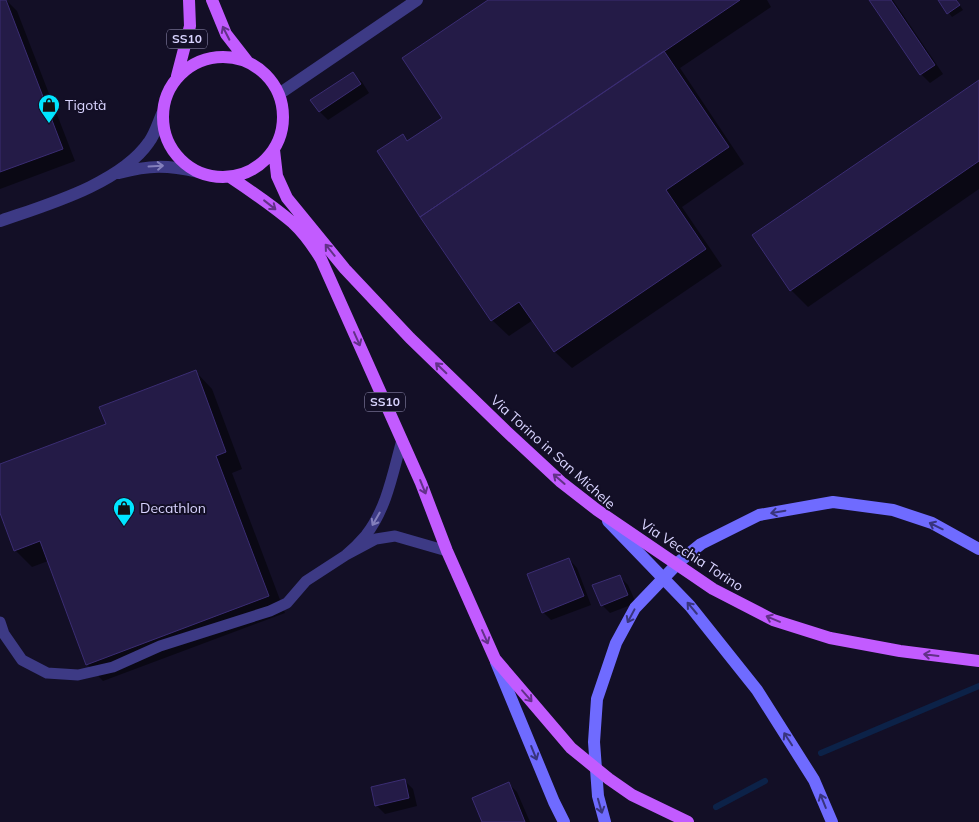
<svg xmlns="http://www.w3.org/2000/svg" width="979" height="822" font-family="Mulish,sans-serif">
	<rect width="100%" height="100%" fill="#130f26"/>
	<path fill="#0007" d="M 3,0 L 6,0 L 17,11 L 75,161 L 0,189 L 0,2 Z
		M 490,0 L 767,0 L 771,7 L 680,68 L 744,164 L 682,207 L 722,266 L 572,368 L 555,352 L 533,320 L 509,336 L 492,320 L 403,136 L 408,141 L 443,118 Z
		M 870,0 L 893,0 L 943,74 L 930,83 L 921,74 Z
		M 939,0 L 956,0 L 963,10 L 952,17 Z
		M 353,74 L 362,82 L 369,93 L 328,120 L 320,112 Z
		M 979,81 L 979,189 L 808,307 L 791,290 Z
		M 196,372 L 212,389 L 242,469 L 232,473 L 285,613 L 103,681 L 87,664 L 48,561 L 32,567 L 15,550 L 0,510 L 0,465 L 107,425 Z
		M 569,559 L 577,568 L 591,605 L 551,620 L 543,612 Z
		M 619,576 L 628,585 L 636,603 L 610,613 L 602,605 Z
		M 404,780 L 413,789 L 417,806 L 385,814 L 376,805 Z
		M 509,784 L 517,792 L 530,822 L 483,822 Z"/>
	<g fill="none" stroke-linecap="round" stroke-linejoin="round">
		<path stroke="#0c2248" stroke-width="6" d="M 821,753 L 979,686
			M 716,807 L 765,781"/>
	</g>
	<path fill="#241b47" stroke="#3b2d73" d="M 0,0 L 6,0 L 63,149 L 0,172 Z
		M 488,0 L 740,0 L 420,217 L 377,151 L 403,134 L 407,141 L 442,118 L 402,58 Z
		M 869,0 L 891,0 L 935,65 L 920,75 Z
		M 938,0 L 956,0 L 960,5 L 947,14 Z
		M 664,51 L 729,147 L 666,190 L 706,249 L 554,352 L 519,302 L 491,321 L 420,217 Z
		M 353,72 L 361,84 L 319,112 L 310,100 Z
		M 979,80 L 979,161 L 790,291 L 752,235 Z
		M 196,370 L 226,452 L 216,456 L 269,596 L 86,665 L 40,541 L 14,551 L 0,513 L 0,464 L 106,424 L 99,407 Z
		M 569,558 L 584,596 L 542,613 L 527,574 Z
		M 620,575 L 628,595 L 601,606 L 592,585 Z
		M 405,779 L 409,798 L 375,806 L 371,787 Z
		M 509,782 L 525,822 L 482,822 L 472,798 Z"/>
	<g fill="none" stroke-linecap="round" stroke-linejoin="round">
		<path stroke="#3d3a85" stroke-width="11" d="M 402,440 C 393,472 387,508 366,535 C 360,542 353,549 346,555 L 376,539 L 395,536 L 447,551
			M 0,622 L 4,634 L 22,660 L 47,673 L 78,675 L 113,667 L 160,646 L 270,611 L 287,603 L 306,581 L 346,555"/>
		<path stroke="#3d3a85" stroke-width="12" d="M 279,94 L 417,0
			M 119,173 C 150,165 167,165 198,172
			M 0,221 C 46,205 120,184 149,142 C 155,134 158,123 162,114"/>
		<path stroke="#6f6bff" stroke-width="12" d="M 608,521 L 690,606 L 757,690 L 814,780 L 832,822
			M 496,662 L 554,802 L 564,822
			M 605,822 L 598,796 L 594,742 L 597,699 L 616,643 L 635,608 L 680,561 L 701,544 L 759,515 L 833,502 L 893,510 L 932,523 L 979,549"/>
		<path stroke="#c25bff" stroke-width="12" d="M 212,0 L 226,34 L 247,61
			M163 117a60 60 0 1 1 120 0a60 60 0 1 1-120 0Z
			M 177,76 L 190,26 L 189,0
			M 274,150 L 277,176 L 287,198 L 345,269 L 410,338 L 506,431 L 561,482 L 597,510 L 713,589 L 773,620 L 830,638 L 900,651 L 979,661
			M 230,177 C 251,191 273,206 293,223 C 304,233 313,246 321,259 L 421,483 L 447,551 L 495,659 L 571,748 L 609,779 L 632,795 L 688,822"/>
	</g>
	<defs><path id="oneway-shaft" d="M-6 0H5M1.5-3L5.5 0L1.5 3" fill="none" stroke-width="1.6" stroke-linecap="round" stroke-linejoin="round" transform="scale(1.25)"/></defs>
	<g stroke="#623188">
		<use href="#oneway-shaft" transform="translate(226 33) rotate(-117)"/>
		<use href="#oneway-shaft" transform="translate(270 205) rotate(38)"/>
		<use href="#oneway-shaft" transform="translate(330 250) rotate(-129)"/>
		<use href="#oneway-shaft" transform="translate(357 339) rotate(66)"/>
		<use href="#oneway-shaft" transform="translate(441 368) rotate(-136)"/>
		<use href="#oneway-shaft" transform="translate(559 479) rotate(-139)"/>
		<use href="#oneway-shaft" transform="translate(423 487) rotate(68)"/>
		<use href="#oneway-shaft" transform="translate(773 619) rotate(-157)"/>
		<use href="#oneway-shaft" transform="translate(485 637) rotate(66)"/>
		<use href="#oneway-shaft" transform="translate(931 655) rotate(-173)"/>
		<use href="#oneway-shaft" transform="translate(527 696) rotate(49)"/>
	</g>
	<g stroke="#837fbc">
		<use href="#oneway-shaft" transform="translate(156 166) rotate(-3)"/>
		<use href="#oneway-shaft" transform="translate(376 519) rotate(120)"/>
	</g>
	<g stroke="#38347d">
		<use href="#oneway-shaft" transform="translate(778 512) rotate(170)"/>
		<use href="#oneway-shaft" transform="translate(936 526) rotate(-154)"/>
		<use href="#oneway-shaft" transform="translate(692 608) rotate(-130)"/>
		<use href="#oneway-shaft" transform="translate(631 616) rotate(118)"/>
		<use href="#oneway-shaft" transform="translate(788 739) rotate(-123)"/>
		<use href="#oneway-shaft" transform="translate(534 753) rotate(68)"/>
		<use href="#oneway-shaft" transform="translate(823 801) rotate(-112)"/>
		<use href="#oneway-shaft" transform="translate(600 806) rotate(74)"/>
	</g>
	<defs>
		<g id="shop-pin" transform="scale(1.125)"><path d="M0 17L-7.5 6A9.5 9.5 0 1 1 7.5 6Z" fill="#00e5ff" stroke="#130f26"/><path d="M-5-2.5h2.3a2.7 3.5 0 0 1 5.4 0H5L5.5 6h-11ZM-1.5-2.5h3a1.5 2.3 0 0 0-3 0Z" fill="#111"/></g>
	</defs>
	<g fill-rule="evenodd">
		<use href="#shop-pin" x="49" y="105"/>
		<use href="#shop-pin" x="124" y="508"/>
	</g>
	<g text-anchor="middle" stroke-width="4" stroke-linejoin="round" paint-order="stroke">
		<g fill="#130f26" stroke="#9e99be" stroke-width="1">
			<rect x="167" y="29.5" width="40" height="19" rx="4"/>
			<rect x="365" y="392.5" width="40" height="19" rx="4"/>
		</g>
		<g font-size="12" font-weight="bold" fill="#d9d4ff">
			<text x="187" y="43">SS10</text>
			<text x="385" y="406">SS10</text>
		</g>
		<g font-size="14" fill="#d9d4ff" stroke="#130f26" text-anchor="start">
			<text x="65" y="110">Tigotà</text>
			<text x="140" y="513">Decathlon</text>
		</g>
		<g font-size="14" fill="#d9d4ff" stroke="#130f26">
			<text transform="translate(553 452) rotate(42)" y="5">Via Torino in San Michele</text>
			<text transform="translate(692 555) rotate(33)" y="5">Via Vecchia Torino</text>
		</g>
	</g>
</svg>
